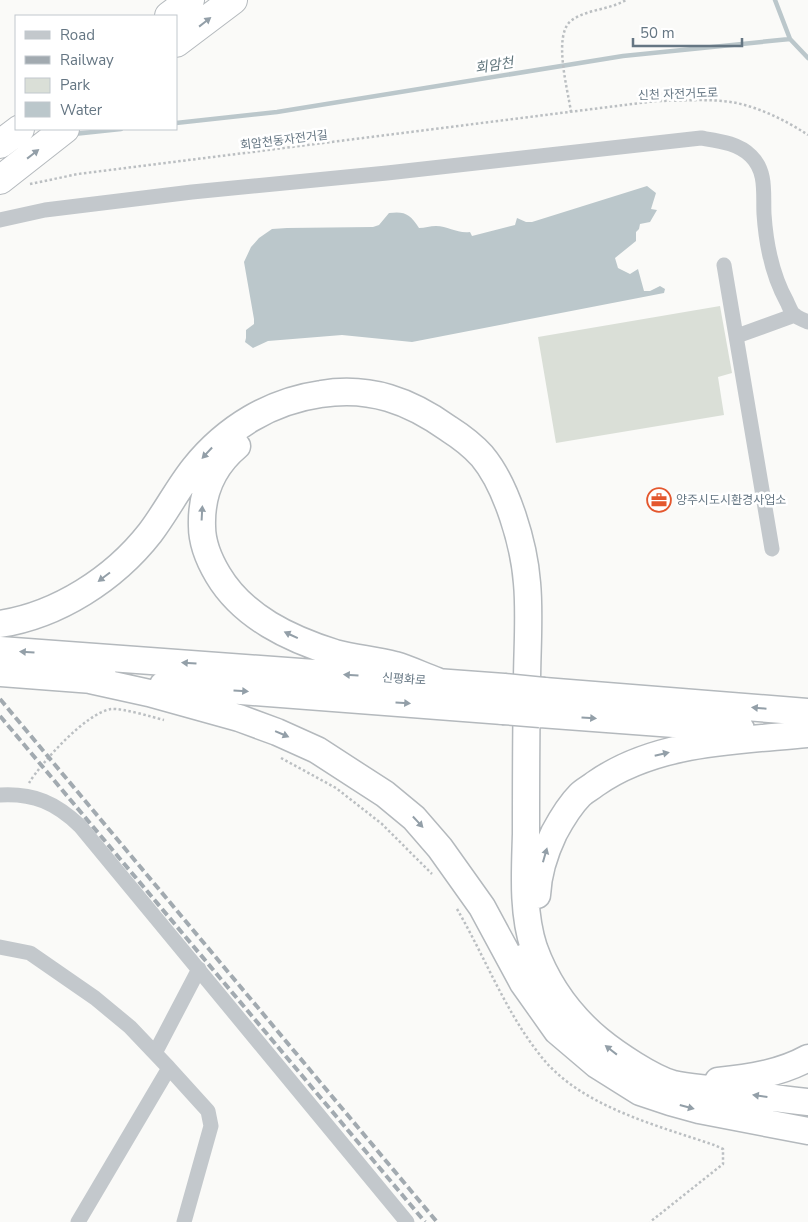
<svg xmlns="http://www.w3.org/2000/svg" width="808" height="1222" font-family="'Nunito Sans','Noto Sans KR',sans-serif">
	<rect width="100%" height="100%" fill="#fafaf8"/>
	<path fill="#dadfd7" d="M 720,306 L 732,373 L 718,377 L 724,415 L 556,443 L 538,337 Z"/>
	<path fill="#bbc7cb" d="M 647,186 L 656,193 L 651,209 L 657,210 L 650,222 L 640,224 L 639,229 L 636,232 L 636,241 L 615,258 L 618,268 L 630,274 L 638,269 L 644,291 L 650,291 L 660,286 L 665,289 L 664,293 L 412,342 L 342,335 L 268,341 L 253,348 L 245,342 L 246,338 L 246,330 L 254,324 L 254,319 L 244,262 L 251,247 L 259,238 L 272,229 L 287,228 L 373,227 L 379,225 L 389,213 C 405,211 410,214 419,228 C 425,228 430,226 436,226 C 448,226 458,234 470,232 L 472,236 L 515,225 L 517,218 L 526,222 L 532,222 Z"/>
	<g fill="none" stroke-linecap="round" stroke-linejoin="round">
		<path stroke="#bbc7cb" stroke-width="4.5" d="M 775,0 L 790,39
			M 176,123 L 277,112 L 623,56 L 790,39 L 808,58
			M 74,134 L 121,129"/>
		<g stroke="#b4b9bd" stroke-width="29">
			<path id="trunk" d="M 237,446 C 212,467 201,493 202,526 C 202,544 209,560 218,575 C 243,617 290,639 335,653 C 355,658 375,660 395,665 C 409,669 423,676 437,681
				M 0,624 C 58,615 114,579 150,533 C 166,512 178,488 194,468 C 226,428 271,401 321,394 C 370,386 410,401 449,429 C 460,436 473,446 482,456 C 507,486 524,544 527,583 C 530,614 527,651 527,683 C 526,733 526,784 526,834 C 525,871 522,912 534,948 C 547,984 570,1016 599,1040 C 616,1054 652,1078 673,1084 C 687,1087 702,1088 716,1090 C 746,1094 777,1099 808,1102
				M 0,650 L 504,687
				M 0,673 L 106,681
				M 90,680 L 149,693 L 239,718 L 277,732 L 317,750 L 385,794 L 414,818 L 440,848 L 482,907 L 523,983 L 557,1031 L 597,1065 L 640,1092 L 670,1102 L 699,1110 L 808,1131
				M 163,685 L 503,711
				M 544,691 L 808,712
				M 540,714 L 741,729
				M 537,895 C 538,873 545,852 554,833 C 561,820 569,806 580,795 C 584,791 590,788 595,784 C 656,741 736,741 808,734
				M 525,957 L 540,1007
				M 718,1081 C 749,1078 781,1073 808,1058"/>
		</g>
		<g stroke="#b4b9bd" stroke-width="30">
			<path id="motorway" d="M 169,16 L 190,0
				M 176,43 L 233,0
				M 0,144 L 20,129
				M 0,180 L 65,129"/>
		</g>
		<path stroke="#bbbfc2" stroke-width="2.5" stroke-dasharray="2.5 2.5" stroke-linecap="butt" d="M 571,112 C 568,90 552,34 572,20 C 588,9 609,10 626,0
			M 30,184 L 78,174 L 656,101 C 677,101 700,99 722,101 C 751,103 784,119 808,135
			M 281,758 L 336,788 L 382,824 L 432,874
			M 29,783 C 42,762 86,713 111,709 C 123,708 152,717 164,720
			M 457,909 C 485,957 505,1011 540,1055 C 579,1106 656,1125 714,1145 L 723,1149 L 723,1164 L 650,1222"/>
		<path stroke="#c3c8cc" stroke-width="15" d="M 0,220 L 45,210 L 192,192 L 387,173 L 701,138 C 719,141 738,143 751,156 C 767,172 763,193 764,214 C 766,244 772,275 787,302 C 789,306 791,312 794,315 C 798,318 804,320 808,322
			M 724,265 L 772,549
			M 737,336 L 795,315
			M 0,795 C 34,793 56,803 80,826 L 407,1222
			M 0,947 L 30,953 L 95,998 L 130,1027 L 169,1068 L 208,1111 L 211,1126 L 184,1222
			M 155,1053 L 199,969
			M 78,1222 L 169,1068"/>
		<use href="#trunk" stroke="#fff" stroke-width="26"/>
		<use href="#motorway" stroke="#fff" stroke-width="28"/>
		<path stroke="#a2aab0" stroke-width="4" stroke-dasharray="8 4" stroke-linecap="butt" d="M 0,699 L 437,1222
			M 0,716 L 425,1222"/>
		<g stroke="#b4b9bd" stroke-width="29" stroke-linecap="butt">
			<path id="trunk-bridge" d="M 504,687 L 544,691
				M 503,711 L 540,714"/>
		</g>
		<use href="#trunk-bridge" stroke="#fff" stroke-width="26"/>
	</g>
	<defs><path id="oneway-solid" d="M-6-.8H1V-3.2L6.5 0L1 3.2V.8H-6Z" transform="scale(1.25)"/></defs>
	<g fill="#939fa8">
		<use href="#oneway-solid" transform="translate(205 22) rotate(-38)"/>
		<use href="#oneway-solid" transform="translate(33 154) rotate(-38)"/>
		<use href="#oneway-solid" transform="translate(207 453) rotate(133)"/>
		<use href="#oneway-solid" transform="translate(202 513) rotate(-87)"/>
		<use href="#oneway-solid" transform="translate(104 577) rotate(143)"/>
		<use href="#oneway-solid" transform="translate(291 635) rotate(-155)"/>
		<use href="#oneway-solid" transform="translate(27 652) rotate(-176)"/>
		<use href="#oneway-solid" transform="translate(189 663) rotate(-176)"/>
		<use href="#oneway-solid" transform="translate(351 675) rotate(-176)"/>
		<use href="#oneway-solid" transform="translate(241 691) rotate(4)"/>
		<use href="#oneway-solid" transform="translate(403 703) rotate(4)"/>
		<use href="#oneway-solid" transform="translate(759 708) rotate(-175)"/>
		<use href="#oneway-solid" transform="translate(589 718) rotate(4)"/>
		<use href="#oneway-solid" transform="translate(282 734) rotate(23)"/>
		<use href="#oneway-solid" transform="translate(662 754) rotate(-13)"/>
		<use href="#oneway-solid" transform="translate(418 822) rotate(47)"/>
		<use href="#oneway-solid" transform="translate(545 855) rotate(-74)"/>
		<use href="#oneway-solid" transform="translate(611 1050) rotate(-142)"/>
		<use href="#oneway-solid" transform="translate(760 1096) rotate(-172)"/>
		<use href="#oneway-solid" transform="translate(687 1107) rotate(15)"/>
	</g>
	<defs>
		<g id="office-ring" transform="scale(1.25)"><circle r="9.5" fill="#fff" stroke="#e4572e" stroke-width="1.5"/><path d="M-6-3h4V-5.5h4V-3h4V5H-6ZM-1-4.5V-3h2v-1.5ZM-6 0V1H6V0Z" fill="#e4572e"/></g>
	</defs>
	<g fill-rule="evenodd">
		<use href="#office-ring" x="659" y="500"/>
	</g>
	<g text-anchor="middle" stroke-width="5" stroke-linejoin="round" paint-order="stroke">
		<g font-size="12" fill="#657683" stroke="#fff">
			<text transform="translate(678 94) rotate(-2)" y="4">신천 자전거도로</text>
			<text transform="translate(284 140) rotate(-7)" y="4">회암천동자전거길</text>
			<text transform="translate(404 679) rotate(4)" y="4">신평화로</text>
		</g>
		<g font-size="12" fill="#657683" stroke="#fff" text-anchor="start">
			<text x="676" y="504">양주시도시환경사업소</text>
		</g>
		<g font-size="14" font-style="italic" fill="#60757c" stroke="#fff">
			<text transform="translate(494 65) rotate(-9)" y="5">회암천</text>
		</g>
	</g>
	<rect x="15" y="15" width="162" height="115" fill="#ffffff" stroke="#c1c8cd"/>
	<rect x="25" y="31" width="25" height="8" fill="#c3c8cc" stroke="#c1c8cd"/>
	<text x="60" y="40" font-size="15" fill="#657683">Road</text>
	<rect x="25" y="56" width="25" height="8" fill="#a2aab0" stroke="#c1c8cd"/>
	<text x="60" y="65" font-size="15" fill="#657683">Railway</text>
	<rect x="25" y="78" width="25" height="15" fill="#dadfd7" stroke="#c1c8cd"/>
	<text x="60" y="90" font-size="15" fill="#657683">Park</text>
	<rect x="25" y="102" width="25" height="15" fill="#bbc7cb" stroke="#c1c8cd"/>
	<text x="60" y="115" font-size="15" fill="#657683">Water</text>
	<path d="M633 38v8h109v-8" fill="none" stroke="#657683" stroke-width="2.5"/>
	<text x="640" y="38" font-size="15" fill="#657683" stroke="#ffffff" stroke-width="4" paint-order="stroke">50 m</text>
</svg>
